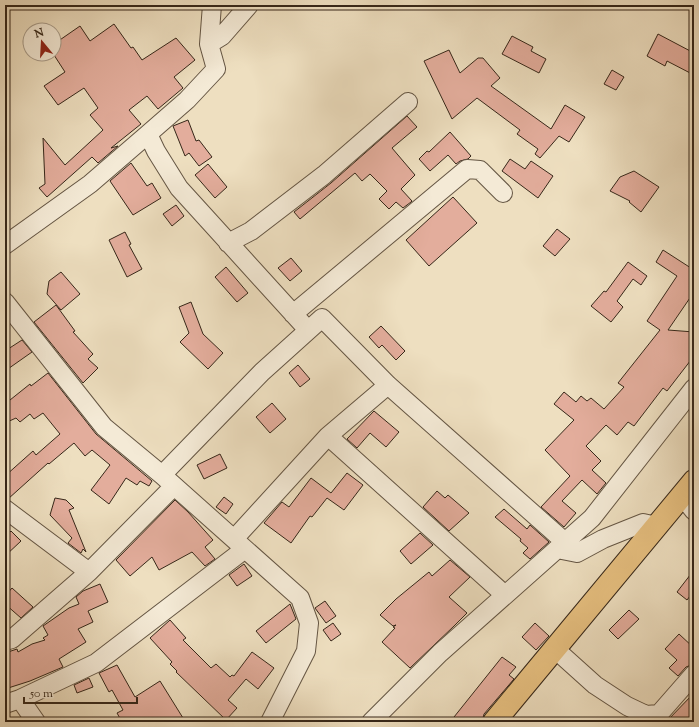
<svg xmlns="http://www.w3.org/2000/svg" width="699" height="727" font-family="'Sorts Mill Goudy',serif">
	<rect width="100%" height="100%" fill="#eedfc0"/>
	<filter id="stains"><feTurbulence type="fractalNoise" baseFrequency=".005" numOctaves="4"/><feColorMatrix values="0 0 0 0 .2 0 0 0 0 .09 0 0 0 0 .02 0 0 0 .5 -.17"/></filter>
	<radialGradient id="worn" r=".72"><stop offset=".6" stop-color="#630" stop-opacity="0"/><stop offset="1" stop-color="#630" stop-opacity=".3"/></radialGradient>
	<path fill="#e3ad9c" stroke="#362719" d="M 114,24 L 131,48 L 133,47 L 142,60 L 176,38 L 195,60 L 174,77 L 183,88 L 158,109 L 147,96 L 129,110 L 141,124 L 111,148 L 118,146 L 98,163 L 92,157 L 47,197 L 39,188 L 45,184 L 43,138 L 65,165 L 103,130 L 90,115 L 98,108 L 84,88 L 58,105 L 44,86 L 65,72 L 54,55 L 54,44 L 80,26 L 90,41 Z
		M 658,34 L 694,53 L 694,75 L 667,61 L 665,66 L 647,56 Z
		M 512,36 L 533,47 L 531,51 L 546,59 L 539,73 L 502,54 Z
		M 449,50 L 460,73 L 478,58 L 483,58 L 500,78 L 491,86 L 551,129 L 565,105 L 585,117 L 569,142 L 559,136 L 540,158 L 535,154 L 538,149 L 517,134 L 520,130 L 477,98 L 452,119 L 424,61 Z
		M 612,70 L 624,77 L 616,90 L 604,84 Z
		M 407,116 L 417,127 L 392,148 L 415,175 L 401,189 L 412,201 L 411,202 L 403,208 L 396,202 L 389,209 L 379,199 L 387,191 L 370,174 L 362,181 L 355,173 L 300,219 L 294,212 L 331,183 Z
		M 188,120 L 196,141 L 199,140 L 212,157 L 199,166 L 189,153 L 185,156 L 173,126 Z
		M 450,132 L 471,156 L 468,159 L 460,161 L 456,164 L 448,155 L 430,171 L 419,159 L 427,151 L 429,152 Z
		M 510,159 L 525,169 L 531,161 L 553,176 L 538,198 L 502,171 Z
		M 131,163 L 147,186 L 152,183 L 161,198 L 133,215 L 110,181 Z
		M 208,164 L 227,187 L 215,198 L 195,175 Z
		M 634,171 L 659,187 L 641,212 L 629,202 L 630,201 L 610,191 L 620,177 Z
		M 453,197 L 477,223 L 429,266 L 406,240 Z
		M 176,205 L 184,216 L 172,226 L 163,214 Z
		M 557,229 L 570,239 L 555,256 L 543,246 Z
		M 125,232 L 131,244 L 129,245 L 142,269 L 127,277 L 109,240 Z
		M 663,250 L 694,270 L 694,292 L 668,330 L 694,332 L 694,356 L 667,391 L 663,388 L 634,426 L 628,422 L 617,435 L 606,425 L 586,446 L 601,461 L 592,470 L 606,483 L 597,494 L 582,480 L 562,501 L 576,513 L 564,527 L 541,507 L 570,476 L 545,450 L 574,420 L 554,404 L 564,392 L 576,402 L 581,396 L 587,401 L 591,398 L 604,409 L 624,387 L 618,383 L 660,330 L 647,321 L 677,276 L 656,262 Z
		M 291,258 L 302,271 L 290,281 L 278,268 Z
		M 628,262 L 647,276 L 641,285 L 633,279 L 617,301 L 623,307 L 611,322 L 591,306 L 604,291 L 606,292 Z
		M 226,267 L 248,293 L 237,302 L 215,277 Z
		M 61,272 L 80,294 L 61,310 L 47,294 L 49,281 Z
		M 191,302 L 203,334 L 223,353 L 208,369 L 180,342 L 189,333 L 179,307 Z
		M 56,305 L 75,331 L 73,332 L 93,354 L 88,359 L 98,368 L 83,383 L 34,322 Z
		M 381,326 L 405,351 L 396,360 L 382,345 L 379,348 L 369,337 Z
		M 22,340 L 32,352 L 5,371 L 5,351 Z
		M 298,365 L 310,379 L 300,387 L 289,373 Z
		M 48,373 L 96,434 L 152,481 L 149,486 L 140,481 L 137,485 L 126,478 L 109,504 L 91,490 L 110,465 L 92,450 L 85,456 L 74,443 L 49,464 L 48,463 L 8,499 L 5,499 L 5,476 L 33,451 L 36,455 L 60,434 L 43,413 L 34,419 L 30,414 L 20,422 L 16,418 L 5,423 L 5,404 L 30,384 L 31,386 Z
		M 272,403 L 286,419 L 270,433 L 256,417 Z
		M 374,411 L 399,432 L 386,447 L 370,433 L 357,448 L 347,439 Z
		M 220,454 L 227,468 L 204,479 L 197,465 Z
		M 347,473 L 363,485 L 344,510 L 327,498 L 312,517 L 310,516 L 291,543 L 264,523 L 282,502 L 289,507 L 311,478 L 331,493 Z
		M 437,491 L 445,498 L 448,495 L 469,513 L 449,531 L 423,507 Z
		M 224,497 L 233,504 L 226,514 L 216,507 Z
		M 55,498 L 66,500 L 74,508 L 69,510 L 86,552 L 83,549 L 81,553 L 68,543 L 72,538 L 50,515 Z
		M 175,500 L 188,512 L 213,540 L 205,547 L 215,559 L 205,566 L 192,552 L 159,570 L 152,557 L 130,576 L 116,560 Z
		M 504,509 L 527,529 L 530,525 L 549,542 L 530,559 L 523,553 L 528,548 L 520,541 L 521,539 L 495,517 Z
		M 11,531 L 21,541 L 5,556 L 5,537 Z
		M 420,533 L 433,545 L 411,564 L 400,551 Z
		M 450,560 L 470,577 L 449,597 L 467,613 L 454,626 L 410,668 L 382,642 L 395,628 L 393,627 L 396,625 L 393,626 L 380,615 L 396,599 L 429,572 L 432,576 Z
		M 244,564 L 252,576 L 237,586 L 229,575 Z
		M 694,570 L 694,591 L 687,600 L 677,592 Z
		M 100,584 L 108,602 L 88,611 L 93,622 L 78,629 L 86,642 L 59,659 L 63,667 L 30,681 L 5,689 L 5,653 L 17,649 L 18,652 L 32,644 L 45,640 L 43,638 L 48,635 L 43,626 L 69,608 L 79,604 L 76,597 L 83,591 Z
		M 12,588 L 33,607 L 21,618 L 5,604 L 5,596 Z
		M 325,601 L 336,616 L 326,623 L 315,608 Z
		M 290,604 L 296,619 L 266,643 L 256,631 Z
		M 629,610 L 639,619 L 618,639 L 609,630 Z
		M 170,620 L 186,638 L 183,640 L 211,668 L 216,664 L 230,677 L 232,675 L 234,676 L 252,652 L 274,668 L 258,689 L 246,679 L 228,700 L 237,708 L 226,720 L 176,672 L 177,671 L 170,664 L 172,662 L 150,638 Z
		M 333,623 L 341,634 L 331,641 L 323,630 Z
		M 535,623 L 549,636 L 536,650 L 522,637 Z
		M 679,634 L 694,648 L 694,664 L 686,667 L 678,676 L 669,668 L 677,660 L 665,649 Z
		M 502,657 L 516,667 L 509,675 L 514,679 L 484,714 L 482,722 L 450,722 Z
		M 117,665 L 135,697 L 160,681 L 183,718 L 176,722 L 122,722 L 117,713 L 123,710 L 112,690 L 109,692 L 99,673 Z
		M 89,678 L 93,687 L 77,693 L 74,685 Z
		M 694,693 L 694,722 L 666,722 Z"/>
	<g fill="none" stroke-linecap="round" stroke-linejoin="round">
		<g stroke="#645543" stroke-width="20">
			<path id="minor" d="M 212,5 L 209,44 L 216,69 L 187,100 L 148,134 L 156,151 L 179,188 L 308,330
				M 209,44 L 222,36 L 249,5
				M 228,243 L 251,231 L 324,175 L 408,102
				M 5,245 L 90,184 L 148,134
				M 5,302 L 104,427 L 162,475 L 300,598 L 309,623 L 306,651 L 270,722
				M 293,314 L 467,169 L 480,170 L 503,193
				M 328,436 L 388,385
				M 162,475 L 262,372 L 322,318 L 388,385 L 565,542
				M 682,496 L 694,511
				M 5,509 L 89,572
				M 234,539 L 328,436 L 505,595
				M 557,549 L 577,553 L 603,539 L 643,523 L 657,526
				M 5,641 L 12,639 L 89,572 L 174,486
				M 555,649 L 595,685 L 627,706 L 646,715 L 659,714 L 694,674
				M 20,699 L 36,722
				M 5,704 L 20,699 L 96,663 L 245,549
				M 371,722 L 440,653 L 592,518 L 694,388"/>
		</g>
		<g stroke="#362719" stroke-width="24">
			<path id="major" d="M 494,722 L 694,481"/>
		</g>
		<use href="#minor" stroke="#f4ead6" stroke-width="18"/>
		<use href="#major" stroke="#e7c080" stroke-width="22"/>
	</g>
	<rect width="699" height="727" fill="none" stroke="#eedfc0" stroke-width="20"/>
	<rect x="6" y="6" width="687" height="715" fill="none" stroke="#362719" stroke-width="2"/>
	<rect x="10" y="10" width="679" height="707" fill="none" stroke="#362719"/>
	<g transform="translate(42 42) rotate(342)"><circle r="19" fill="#f4ead6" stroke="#a89c8a"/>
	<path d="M0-3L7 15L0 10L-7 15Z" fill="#8f2418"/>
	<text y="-6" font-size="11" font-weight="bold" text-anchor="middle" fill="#362719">N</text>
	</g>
	<path d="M24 697v6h113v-6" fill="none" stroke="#362719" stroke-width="2"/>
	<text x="30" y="697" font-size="12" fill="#362719" stroke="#f4ead6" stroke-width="3" paint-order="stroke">50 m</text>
	<rect width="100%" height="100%" filter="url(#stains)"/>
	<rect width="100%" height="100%" fill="url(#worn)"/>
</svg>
